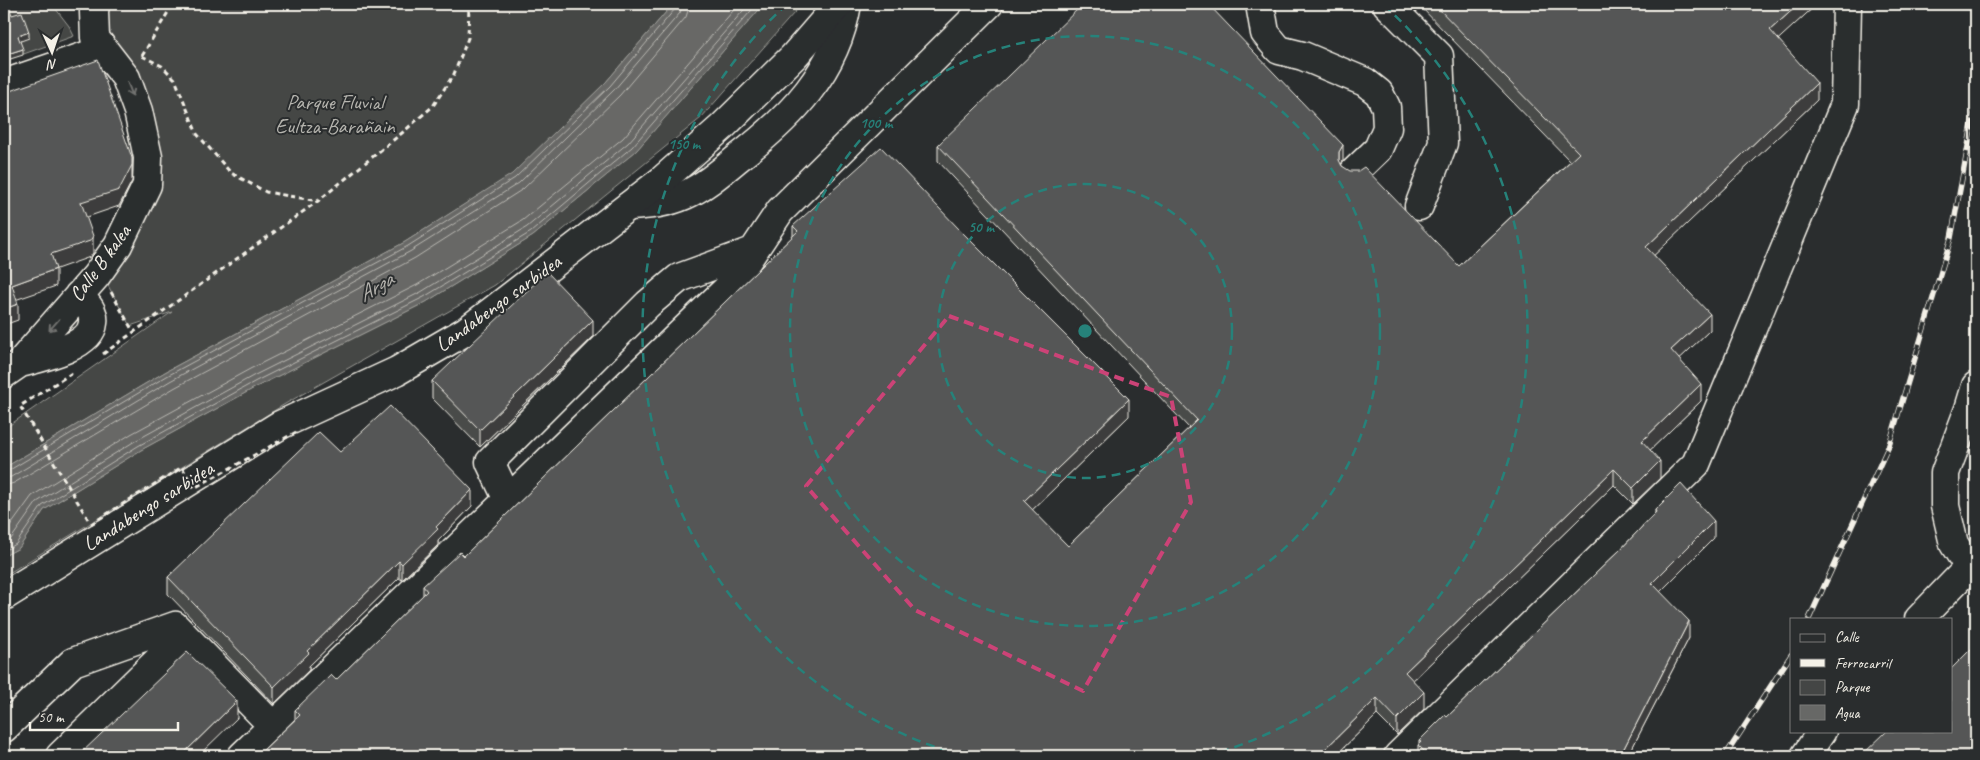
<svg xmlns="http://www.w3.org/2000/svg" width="1980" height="760" font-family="Caveat,sans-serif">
	<rect width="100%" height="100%" fill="#2a2d2e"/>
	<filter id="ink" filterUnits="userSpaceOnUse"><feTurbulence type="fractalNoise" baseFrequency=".02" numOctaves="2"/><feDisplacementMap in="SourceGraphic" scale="10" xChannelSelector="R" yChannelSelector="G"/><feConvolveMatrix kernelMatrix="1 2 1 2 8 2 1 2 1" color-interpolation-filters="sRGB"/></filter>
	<g filter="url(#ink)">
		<path fill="#444645" stroke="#9c9c96" d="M 4,4 L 52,4 L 69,26 L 74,36 L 4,61 Z
			M 95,4 L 673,4 L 606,82 L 513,174 L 405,242 L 165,372 L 4,468 L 4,429 L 172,312 L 130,326 L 105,280 L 160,180 L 103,50 Z
			M 764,4 L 802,4 L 701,118 L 495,285 L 285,404 L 4,576 L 4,556 L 19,548 L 44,510 L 141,450 L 258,386 L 426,302 L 533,236 L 636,151 Z"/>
		<path fill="#676866" stroke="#9f9f9a" d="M 673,4 L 764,4 L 636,151 L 533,236 L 426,302 L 258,386 L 141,450 L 44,510 L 19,548 L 4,556 L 4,468 L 165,372 L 405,242 L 512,174 L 606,82 Z"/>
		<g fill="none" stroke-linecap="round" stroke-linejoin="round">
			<path stroke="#bcbab4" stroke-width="1" d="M 4,472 L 8,471 L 167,376 L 408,246 L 515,178 L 610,86 L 675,9 L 677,4
				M 4,478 L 11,477 L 170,381 L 411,251 L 519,183 L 614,90 L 680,13 L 683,4
				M 4,486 L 14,483 L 174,388 L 415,258 L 523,189 L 620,95 L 686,17 L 690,4
				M 4,535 L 32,496 L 131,434 L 250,369 L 417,285 L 523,220 L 623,138 L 739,4
				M 4,543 L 11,539 L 37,502 L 135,441 L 253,376 L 421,292 L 527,227 L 628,143 L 749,4
				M 4,551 L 16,544 L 42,506 L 138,446 L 256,381 L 424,297 L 531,232 L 632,147 L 757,4"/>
			<g stroke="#f4f1e8" stroke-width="31">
				<path id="minor" d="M 1260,4 L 1265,33 L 1279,50 L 1303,56 L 1365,82 L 1379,93 L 1386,107 L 1387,128 L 1378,149 L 1354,172
					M 1387,4 L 1439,56 L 1443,143 L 1419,206
					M 4,84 L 103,50
					M 629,206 C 649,205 667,203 685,195 C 705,186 721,172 738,158 C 791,117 836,72 847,4
					M 20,363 C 39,358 91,347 93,323 C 95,312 86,303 79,295
					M 4,374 L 20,363 L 96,276 L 118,245 L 147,185 L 148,157 L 138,111 L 126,78 L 95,38 L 94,12 L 95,4
					M 508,500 L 490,462 L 648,304 L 679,278 L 753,251
					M 1969,567 L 1954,544 L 1945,506 L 1945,473 L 1969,409 L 1976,386
					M 1919,619 L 1976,560
					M 4,728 L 73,662 L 175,626 L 273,726
					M 60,756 L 184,635
					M 242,756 L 730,286 L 780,211 L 989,4
					M 1398,756 L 1696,464 L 1845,104 L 1847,4
					M 1805,756 L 1822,731"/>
			</g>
			<g stroke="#f4f1e8" stroke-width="31">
				<path id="highway" d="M 4,596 L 280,425 L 397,371 L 466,331 L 661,181 L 722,127 L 794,56 L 839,4"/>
			</g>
			<path stroke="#f4f1e8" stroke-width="3" stroke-dasharray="5 4" stroke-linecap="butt" d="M 142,56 L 162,66 L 175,79 L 197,134 L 231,173 L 266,192 L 318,201
				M 142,56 L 173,4
				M 111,292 L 134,333
				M 103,354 L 318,201 L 402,133 L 433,106 L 454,74 L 468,38 L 469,4
				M 72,373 L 20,406 L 88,519"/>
			<use href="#minor" stroke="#2a2d2e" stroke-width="28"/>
			<use href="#highway" stroke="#2a2d2e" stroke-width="28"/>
			<g stroke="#f4f1e8" stroke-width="5.5">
				<path id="rail" d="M 1809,619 L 1889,445 L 1951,238 L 1976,103
					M 1725,756 L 1791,655"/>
			</g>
			<use href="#rail" stroke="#2a2d2e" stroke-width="4" stroke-dasharray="11" stroke-linecap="butt"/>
			<path stroke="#f4f1e8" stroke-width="3" stroke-dasharray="5 4" stroke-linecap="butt" d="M 91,524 L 182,467 L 194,488 L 300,430"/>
		</g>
		<path fill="#494b4a" stroke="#f4f1e8" d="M 1418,4 L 1817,4 L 1778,39 L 1817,100 L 1654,255 L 1710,330 L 1679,359 L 1701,401 L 1650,450 L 1660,478 L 1633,504 L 1614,485 L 1413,680 L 1424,709 L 1397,735 L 1377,715 L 1335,756 L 257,756 L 295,719 L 295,710 L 336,680 L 423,595 L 423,586 L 464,556 L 793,236 L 793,226 L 1129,416 L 1032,510 L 1068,546 L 1189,428 L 938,161 L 938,145 L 1343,161 L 1341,164 L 1342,166 L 1459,266 L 1570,161 Z
			M 593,337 L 480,447 L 432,398 L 432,381 Z
			M 340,452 L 472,506 L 438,541 L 438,545 L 402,580 L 399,578 L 309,666 L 309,670 L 274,704 L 168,594 L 168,577 Z
			M 1655,510 L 1714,538 L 1660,592 L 1689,638 L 1628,756 L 1418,756 L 1418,745 L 1419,744 L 1419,741 L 1447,717 L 1620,550 L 1655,513 Z"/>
		<path fill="#3c3d3c" stroke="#f4f1e8" d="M 1799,4 L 1817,4 L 1770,47 L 1770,30 Z
			M 29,32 L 29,38 L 18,42 L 18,36 Z
			M 23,49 L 23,55 L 4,61 L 4,55 Z
			M 1817,83 L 1817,100 L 1646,263 L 1646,247 Z
			M 1343,145 L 1343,161 L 1339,168 L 1339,152 Z
			M 132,158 L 132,181 L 119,206 L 81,219 L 81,202 Z
			M 93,236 L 93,253 L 90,257 L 51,271 L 51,254 Z
			M 56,269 L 56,286 L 12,301 L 12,285 Z
			M 18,304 L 18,320 L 4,325 L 4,309 Z
			M 1710,314 L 1710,330 L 1671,367 L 1671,350 Z
			M 593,320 L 593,337 L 480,447 L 480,430 Z
			M 1701,384 L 1701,401 L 1642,458 L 1642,441 Z
			M 1129,399 L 1129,416 L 1024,518 L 1024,501 Z
			M 1660,461 L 1660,478 L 1633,504 L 1633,488 Z
			M 1614,469 L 1614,485 L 1405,688 L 1405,672 Z
			M 472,490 L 472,506 L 438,541 L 438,545 L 402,580 L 402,564 L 436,527 Z
			M 1714,521 L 1714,538 L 1652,600 L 1652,583 Z
			M 399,561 L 399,578 L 309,666 L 309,670 L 274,704 L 274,687 L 307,651 Z
			M 1689,621 L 1689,638 L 1628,756 L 1620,756 Z
			M 1424,692 L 1424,709 L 1397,735 L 1397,719 Z
			M 1377,698 L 1377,715 L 1335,756 L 1318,756 Z
			M 237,701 L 237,718 L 198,756 L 181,756 Z"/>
		<path fill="#555756" stroke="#f4f1e8" d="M 4,4 L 8,4 L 12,15 L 22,12 L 29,32 L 18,36 L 23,49 L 4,55 Z
			M 1083,4 L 1208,4 L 1343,145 L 1339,152 L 1339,160 L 1342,166 L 1350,171 L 1358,171 L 1364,167 L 1459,266 L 1579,153 L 1434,4 L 1799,4 L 1770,30 L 1817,83 L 1646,247 L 1710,314 L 1671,350 L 1701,384 L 1642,441 L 1660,461 L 1633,488 L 1614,469 L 1405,672 L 1424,692 L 1397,719 L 1377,698 L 1318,756 L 257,756 L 300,715 L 295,710 L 331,675 L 336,680 L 427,591 L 423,586 L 460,552 L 464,556 L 798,231 L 793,226 L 881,147 L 958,228 L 1129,399 L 1024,501 L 1068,546 L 1197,420 L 938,145 Z
			M 98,60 L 132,158 L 132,165 L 119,190 L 81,202 L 93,236 L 90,241 L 51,254 L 56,269 L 12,285 L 18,304 L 4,309 L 4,93 Z
			M 547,272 L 593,320 L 480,430 L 432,381 Z
			M 390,406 L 472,490 L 436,527 L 438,529 L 402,564 L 399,561 L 307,651 L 309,653 L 274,687 L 168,577 L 319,432 L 340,452 Z
			M 1681,484 L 1714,521 L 1652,583 L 1689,621 L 1620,756 L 1429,756 L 1418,745 L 1421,742 L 1419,741 L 1445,715 L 1447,717 L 1620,550 L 1656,512 L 1655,510 Z
			M 1976,644 L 1976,756 L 1861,756 L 1887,731 L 1951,731 L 1951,669 Z
			M 187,652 L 237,701 L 181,756 L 78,756 Z"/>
		<defs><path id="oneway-shaft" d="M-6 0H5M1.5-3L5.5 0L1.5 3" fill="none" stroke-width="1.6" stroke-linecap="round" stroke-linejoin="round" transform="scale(1.25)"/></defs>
		<g stroke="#71726f">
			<use href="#oneway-shaft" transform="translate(130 89) rotate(69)"/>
			<use href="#oneway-shaft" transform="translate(54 325) rotate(131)"/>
		</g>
	</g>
	<path fill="none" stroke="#cc4377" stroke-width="4" stroke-dasharray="10 6" stroke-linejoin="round" d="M 949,316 L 1171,397 L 1191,502 L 1083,691 L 915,610 L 806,486 Z"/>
	<g fill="none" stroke="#26827a" stroke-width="2.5" stroke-dasharray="9 6">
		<circle cx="1085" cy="331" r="147"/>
		<circle cx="1085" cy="331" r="295"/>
		<path d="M963 756A442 442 0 0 1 786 5M1384 5A442 442 0 0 1 1207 756"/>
	</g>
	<g text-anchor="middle" stroke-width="4" stroke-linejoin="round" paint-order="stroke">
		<g font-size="21" fill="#b6b5af" stroke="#2a2d2e">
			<text x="335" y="109">Parque Fluvial<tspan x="335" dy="24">Eultza-Barañain</tspan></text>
		</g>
		<g font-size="21" fill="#f4f1e8" stroke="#2a2d2e">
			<text transform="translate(100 263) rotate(-54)" y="7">Calle B kalea</text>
			<text transform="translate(498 303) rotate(-36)" y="7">Landabengo sarbidea</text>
			<text transform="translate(148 506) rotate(-32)" y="7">Landabengo sarbidea</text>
		</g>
		<g font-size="22" font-style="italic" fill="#b5b3ae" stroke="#2a2d2e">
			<text transform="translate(375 286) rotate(-31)" y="8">Arga</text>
		</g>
	</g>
	<circle cx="1085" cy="331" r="8" fill="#26827a" stroke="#2a2d2e" stroke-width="2.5"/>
	<g font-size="15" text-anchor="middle" font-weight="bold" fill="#26827a" stroke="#2a2d2e" stroke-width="4" stroke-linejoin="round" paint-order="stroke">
		<text x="876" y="128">100 m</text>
		<text x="684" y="149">150 m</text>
		<text x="981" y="232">50 m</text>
	</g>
	<rect width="1980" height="760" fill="none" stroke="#2a2d2e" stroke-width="20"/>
	<rect x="10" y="10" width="1960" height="740" fill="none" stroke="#f4f1e8" stroke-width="2" filter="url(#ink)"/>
	<rect x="1790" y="618" width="162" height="115" fill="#2a2d2e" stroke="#7b7b78"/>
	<rect x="1800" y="634" width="25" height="8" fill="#2a2d2e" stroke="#7b7b78"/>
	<text x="1835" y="642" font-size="15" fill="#f4f1e8">Calle</text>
	<rect x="1800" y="659" width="25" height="8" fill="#f4f1e8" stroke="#7b7b78"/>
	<text x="1835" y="668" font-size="15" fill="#f4f1e8">Ferrocarril</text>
	<rect x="1800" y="680" width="25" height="15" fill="#444645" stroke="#7b7b78"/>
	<text x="1835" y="692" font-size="15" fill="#f4f1e8">Parque</text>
	<rect x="1800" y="705" width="25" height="15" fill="#676866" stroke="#7b7b78"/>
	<text x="1835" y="718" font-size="15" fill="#f4f1e8">Agua</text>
	<g transform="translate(52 52) rotate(177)" stroke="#2a2d2e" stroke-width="4" paint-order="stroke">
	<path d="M0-4L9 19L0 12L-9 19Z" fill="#f4f1e8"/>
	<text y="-8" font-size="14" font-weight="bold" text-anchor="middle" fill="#f4f1e8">N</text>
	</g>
	<path d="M30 722v8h148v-8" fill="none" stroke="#f4f1e8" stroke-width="2.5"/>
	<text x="38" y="722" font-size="15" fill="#f4f1e8" stroke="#2a2d2e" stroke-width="4" paint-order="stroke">50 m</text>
</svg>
